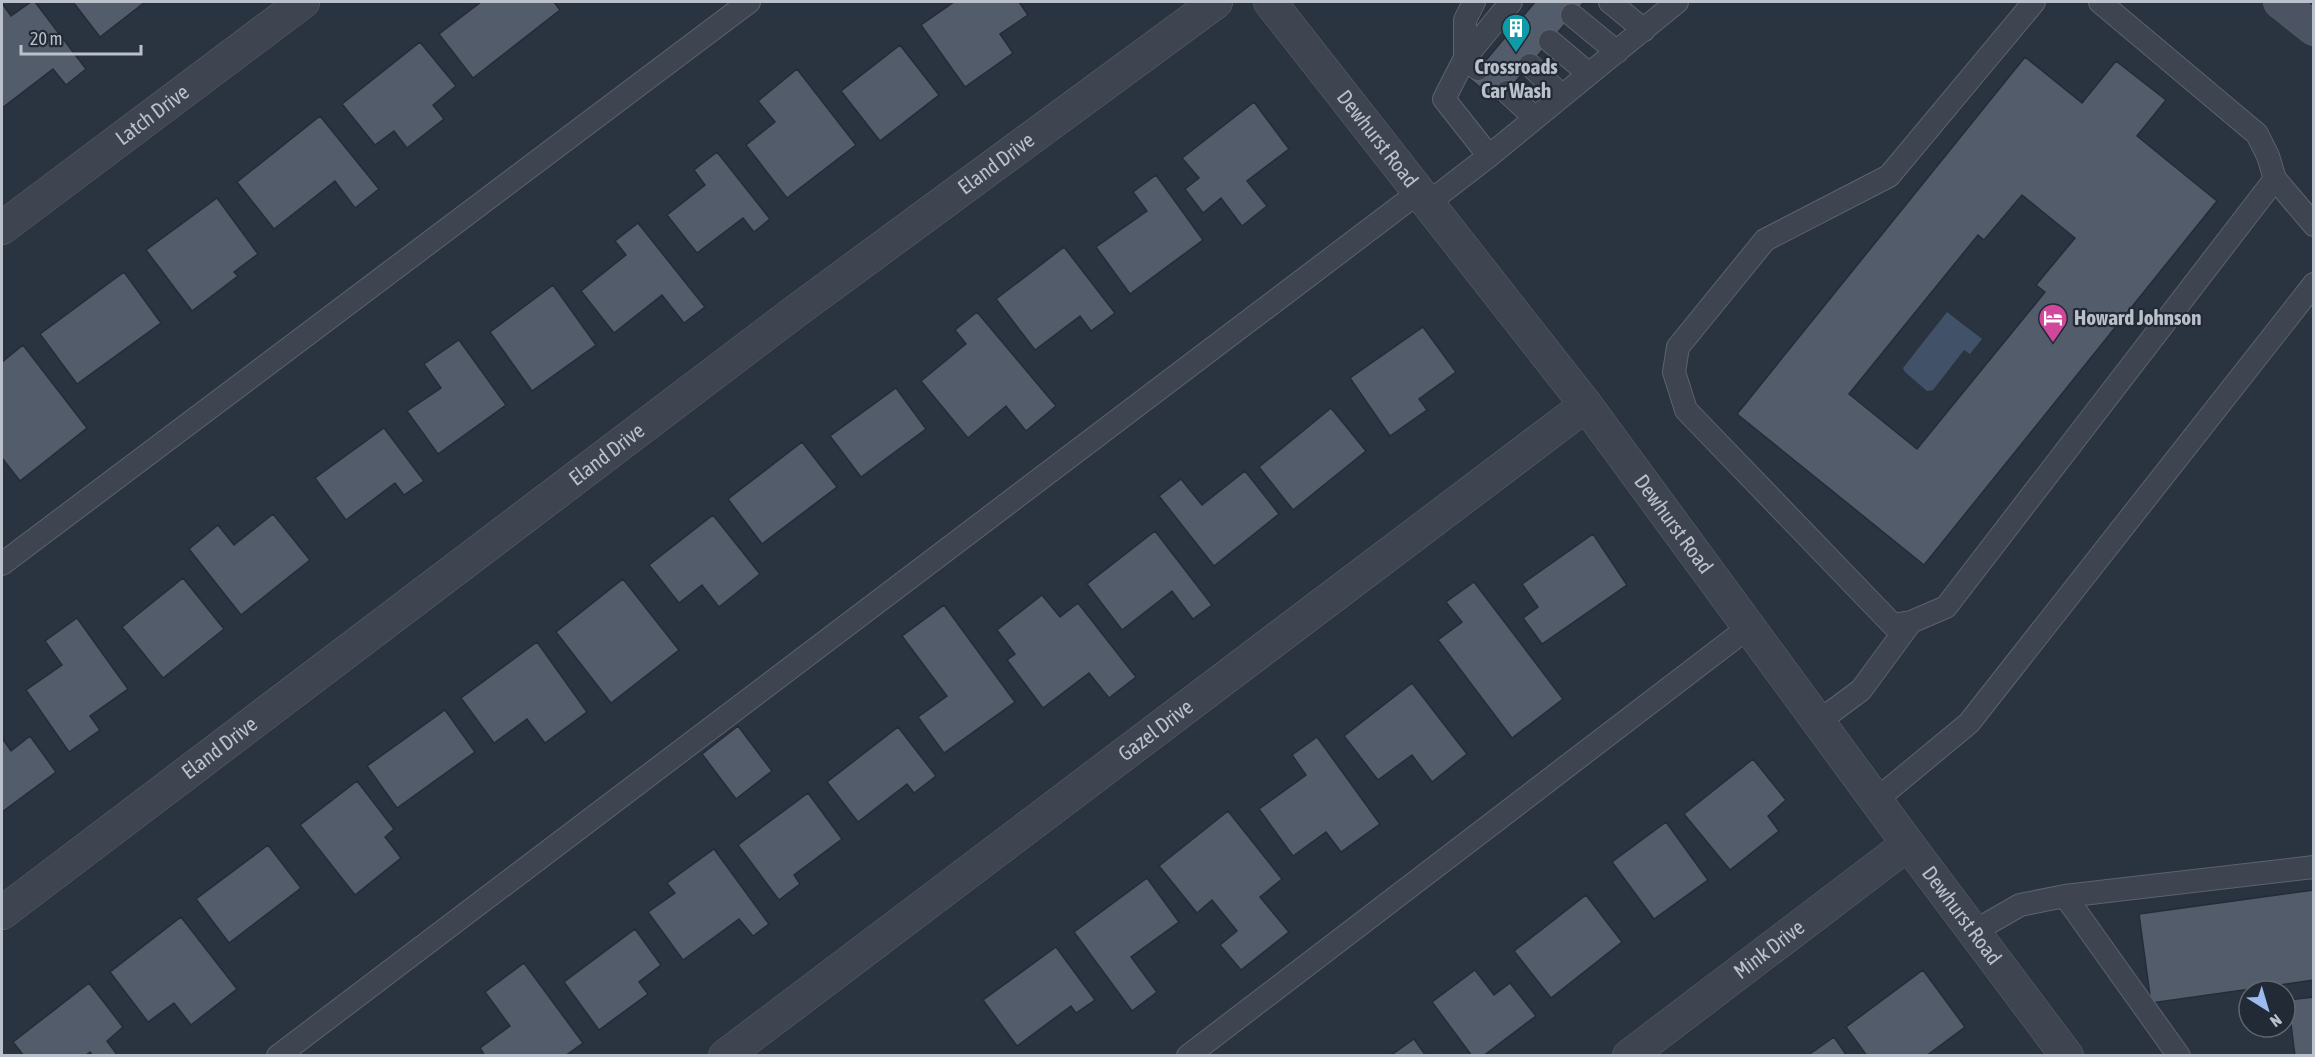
<svg xmlns="http://www.w3.org/2000/svg" width="2315" height="1057" font-family="'Asap Condensed',sans-serif">
	<rect width="100%" height="100%" fill="#2a3340"/>
	<path fill="#415167" d="M 1947,312 L 1982,339 L 1970,354 L 1964,350 L 1933,390 L 1927,391 L 1905,372 L 1903,368 Z"/>
	<path fill="#535c6b" stroke="#252c38" stroke-width="1.5" fill-rule="evenodd" d="M 31,2 L 35,2 L 86,69 L 66,85 L 53,69 L 2,108 L 2,3 L 11,16 Z
		M 73,2 L 145,2 L 100,37 Z
		M 481,2 L 554,2 L 560,10 L 473,78 L 439,34 Z
		M 954,2 L 1019,2 L 1028,15 L 1000,34 L 1013,53 L 965,87 L 921,25 Z
		M 1535,2 L 1584,2 L 1498,102 L 1470,79 Z
		M 420,42 L 456,86 L 433,105 L 444,119 L 407,148 L 394,131 L 375,145 L 342,104 Z
		M 900,45 L 939,95 L 880,141 L 841,91 Z
		M 2025,57 L 2082,103 L 2116,61 L 2166,100 L 2137,136 L 2217,201 L 1924,565 L 1737,414 ZM 2022,195 L 2075,238 L 2036,285 L 2045,292 L 1917,449 L 1849,394 L 1978,235 L 1984,240 Z
		M 797,69 L 856,145 L 787,198 L 746,145 L 775,122 L 758,101 Z
		M 1254,102 L 1289,149 L 1247,181 L 1267,206 L 1242,226 L 1221,198 L 1203,213 L 1185,189 L 1199,178 L 1182,158 Z
		M 320,116 L 379,189 L 355,208 L 335,181 L 274,229 L 237,182 Z
		M 717,152 L 770,219 L 754,232 L 743,218 L 697,253 L 667,215 L 705,185 L 694,170 Z
		M 1156,175 L 1203,240 L 1130,294 L 1096,247 L 1147,211 L 1133,192 Z
		M 217,198 L 258,254 L 234,272 L 238,276 L 192,311 L 146,250 Z
		M 638,223 L 705,307 L 684,323 L 662,295 L 614,333 L 581,291 L 626,255 L 615,241 Z
		M 1064,247 L 1115,313 L 1091,331 L 1080,316 L 1035,350 L 996,299 Z
		M 124,272 L 161,323 L 77,384 L 40,334 Z
		M 553,285 L 596,345 L 532,391 L 490,332 Z
		M 977,312 L 1056,406 L 1026,431 L 1006,406 L 968,438 L 921,381 L 966,344 L 955,330 Z
		M 1423,327 L 1456,372 L 1419,399 L 1427,410 L 1390,436 L 1350,378 Z
		M 459,340 L 506,405 L 438,454 L 407,411 L 441,388 L 424,364 Z
		M 23,345 L 87,428 L 20,481 L 2,458 L 2,362 Z
		M 896,388 L 926,429 L 861,477 L 830,436 Z
		M 1331,408 L 1366,451 L 1293,510 L 1259,467 Z
		M 384,428 L 424,481 L 404,495 L 395,483 L 346,520 L 315,478 Z
		M 802,442 L 837,487 L 762,544 L 728,499 Z
		M 1245,471 L 1279,514 L 1214,566 L 1159,496 L 1181,479 L 1202,505 Z
		M 273,514 L 310,560 L 241,615 L 189,549 L 218,525 L 234,545 Z
		M 713,515 L 760,574 L 719,607 L 702,585 L 679,603 L 649,565 Z
		M 1155,531 L 1212,605 L 1193,619 L 1172,591 L 1122,630 L 1087,584 Z
		M 1593,534 L 1627,585 L 1542,644 L 1523,618 L 1538,607 L 1522,584 Z
		M 183,578 L 224,629 L 163,678 L 122,627 Z
		M 623,579 L 679,650 L 611,703 L 556,632 Z
		M 1474,582 L 1563,699 L 1512,738 L 1438,640 L 1462,622 L 1446,602 Z
		M 1042,595 L 1060,617 L 1078,603 L 1136,677 L 1109,698 L 1089,673 L 1043,708 L 1007,660 L 1015,654 L 997,630 Z
		M 944,605 L 1015,702 L 944,753 L 918,717 L 947,696 L 902,636 Z
		M 77,618 L 128,689 L 90,716 L 100,730 L 69,752 L 26,690 L 62,665 L 45,641 Z
		M 537,642 L 587,712 L 545,743 L 527,719 L 494,743 L 461,698 Z
		M 1412,683 L 1467,754 L 1432,782 L 1412,755 L 1378,780 L 1344,736 Z
		M 445,710 L 475,752 L 397,808 L 367,766 Z
		M 738,726 L 772,771 L 736,799 L 702,754 Z
		M 898,727 L 936,776 L 914,793 L 907,784 L 858,822 L 827,782 Z
		M 30,736 L 56,772 L 2,812 L 2,738 L 11,751 Z
		M 1317,737 L 1380,824 L 1341,852 L 1326,832 L 1293,856 L 1259,809 L 1306,775 L 1292,755 Z
		M 1753,759 L 1786,800 L 1768,816 L 1779,831 L 1730,870 L 1684,814 Z
		M 357,781 L 394,829 L 385,837 L 401,858 L 355,895 L 300,825 Z
		M 808,793 L 842,839 L 794,875 L 800,884 L 779,900 L 738,845 Z
		M 1228,811 L 1282,879 L 1260,897 L 1289,932 L 1241,970 L 1220,945 L 1237,931 L 1212,900 L 1197,913 L 1159,866 Z
		M 1666,822 L 1708,880 L 1654,919 L 1612,862 Z
		M 268,845 L 301,888 L 229,943 L 196,899 Z
		M 714,849 L 769,924 L 753,936 L 739,919 L 683,960 L 648,912 L 675,893 L 667,883 Z
		M 1147,878 L 1179,922 L 1131,957 L 1157,992 L 1132,1011 L 1074,932 Z
		M 2314,890 L 2314,980 L 2151,1003 L 2139,914 Z
		M 1586,895 L 1622,942 L 1551,998 L 1514,951 Z
		M 181,917 L 237,989 L 191,1025 L 174,1003 L 148,1022 L 110,972 Z
		M 635,929 L 661,965 L 639,982 L 648,994 L 599,1030 L 564,982 Z
		M 1056,947 L 1095,1000 L 1076,1013 L 1071,1006 L 1017,1046 L 983,1000 Z
		M 524,963 L 583,1043 L 565,1056 L 485,1056 L 480,1048 L 510,1026 L 485,992 Z
		M 1475,970 L 1494,995 L 1510,983 L 1536,1016 L 1483,1056 L 1472,1056 L 1432,1002 Z
		M 1923,970 L 1965,1027 L 1926,1056 L 1867,1056 L 1846,1027 Z
		M 89,983 L 123,1027 L 107,1041 L 118,1056 L 93,1056 L 90,1052 L 85,1056 L 24,1056 L 13,1042 Z
		M 2314,997 L 2314,1056 L 2295,1056 L 2288,1000 Z
		M 1834,1037 L 1847,1056 L 1811,1056 L 1810,1054 Z
		M 1414,1039 L 1426,1056 L 1390,1056 Z"/>
	<g fill="none" stroke-linecap="round" stroke-linejoin="round">
		<g stroke="#5c636e" stroke-width="24">
			<path id="service" d="M 1474,2 L 1465,20 L 1465,58 L 1444,99 L 1489,156 L 1677,2
				M 1610,2 L 1644,30
				M 2034,2 L 1889,176 L 1765,240 L 1678,347 L 1674,372 L 1686,410 L 1893,625 L 1911,622 L 1946,607 L 2275,179 L 2268,156 L 2257,134 L 2100,2
				M 1572,15 L 1617,52
				M 1550,41 L 1589,74
				M 1530,65 L 1562,96
				M 1478,69 L 1465,58 L 1511,2
				M 1507,92 L 1535,118
				M 2275,179 L 2314,225
				M 1428,203 L 1489,156
				M 2,564 L 749,2
				M 1818,722 L 1861,690 L 1911,622
				M 1876,800 L 1969,723 L 2314,284
				M 2065,896 L 2179,1056
				M 1973,932 L 2020,905 L 2065,896 L 2314,867
				M 278,1056 L 1419,192
				M 1188,1056 L 1749,627"/>
		</g>
		<g stroke="#5c636e" stroke-width="34">
			<g id="minor">
				<path id="s1" d="M 2,228 L 303,2"/>
				<path id="s2" d="M 725,1056 L 1586,405"/>
				<path id="s3" d="M 1629,1056 L 1908,844"/>
			</g>
		</g>
		<g stroke="#5c636e" stroke-width="34">
			<g id="tertiary">
				<path id="s4" d="M 1270,2 L 1586,405 L 1908,844 L 2067,1056"/>
				<path id="s5" d="M 2,913 L 796,311 L 1216,2"/>
			</g>
		</g>
		<g stroke="#5c636e" stroke-width="34">
			<path id="secondary" d="M 2280,2 L 2314,29"/>
		</g>
		<use href="#service" stroke="#3e4550" stroke-width="22"/>
		<use href="#minor" stroke="#3e4550" stroke-width="33"/>
		<use href="#tertiary" stroke="#3e4550" stroke-width="33"/>
		<use href="#secondary" stroke="#4c5463" stroke-width="33"/>
	</g>
	<defs>
		<g id="building-pin" transform="scale(1.5)"><path d="M0 17L-7.5 6A9.5 9.5 0 1 1 7.5 6Z" fill="#0f9aa8" stroke="#222a36"/><path d="M-4-6H4V6H1V3H-1V6H-4ZM-2.5-4.3h1.7v1.8h-1.7ZM.8-4.3h1.7v1.8H.8ZM-2.5-1h1.7V.8h-1.7ZM.8-1h1.7V.8H.8Z" fill="#fff"/></g>
		<g id="hotel-pin" transform="scale(1.5)"><path d="M0 17L-7.5 6A9.5 9.5 0 1 1 7.5 6Z" fill="#d1479c" stroke="#222a36"/><path d="M-6-4.5h1.5V1H6V5H4.5V3h-9V5H-6ZM-4 0a1.8 1.8 0 1 1 3.6 0ZM.5 0V-2.5h3Q6-2.5 6 0Z" fill="#fff"/></g>
	</defs>
	<g fill-rule="evenodd">
		<use href="#building-pin" x="1516" y="28"/>
		<use href="#hotel-pin" x="2053" y="318"/>
	</g>
	<g text-anchor="middle" stroke-width="4.5" stroke-linejoin="round" paint-order="stroke">
		<g font-size="21" font-weight="bold" fill="#bbc1ca" stroke="#222a36">
			<text x="1516" y="74">Crossroads<tspan x="1516" dy="24">Car Wash</tspan></text>
			<text x="2074" y="325" text-anchor="start">Howard Johnson</text>
		</g>
		<g font-size="21" fill="#bbc1ca" stroke="#222a36">
			<text dy="7" stroke="none"><textPath href="#s1" startOffset="188">Latch Drive</textPath></text>
			<text dy="7" stroke="none"><textPath href="#s4" startOffset="174">Dewhurst Road</textPath></text>
			<text dy="7" stroke="none"><textPath href="#s5" startOffset="1245">Eland Drive</textPath></text>
			<text dy="7" stroke="none"><textPath href="#s5" startOffset="759">Eland Drive</textPath></text>
			<text dy="7" stroke="none"><textPath href="#s4" startOffset="660">Dewhurst Road</textPath></text>
			<text dy="7" stroke="none"><textPath href="#s2" startOffset="540">Gazel Drive</textPath></text>
			<text dy="7" stroke="none"><textPath href="#s5" startOffset="273">Eland Drive</textPath></text>
			<text dy="7" stroke="none"><textPath href="#s4" startOffset="1146">Dewhurst Road</textPath></text>
			<text dy="7" stroke="none"><textPath href="#s3" startOffset="176">Mink Drive</textPath></text>
		</g>
	</g>
	<rect width="2315" height="1057" fill="none" stroke="#bbc1ca" stroke-width="6"/>
	<g transform="translate(2267 1009) rotate(143)"><circle r="28" fill="#222a36" stroke="#5f6671" stroke-width="1.5"/>
	<path d="M0-4.5L10 22L0 15L-10 22Z" fill="#9cbbee"/>
	<text y="-9" font-size="16" font-weight="bold" text-anchor="middle" fill="#bbc1ca">N</text>
	</g>
	<path d="M21 45v9h120v-9" fill="none" stroke="#bbc1ca" stroke-width="3"/>
	<text x="30" y="45" font-size="18" fill="#bbc1ca" stroke="#222a36" stroke-width="4.5" paint-order="stroke">20 m</text>
</svg>
